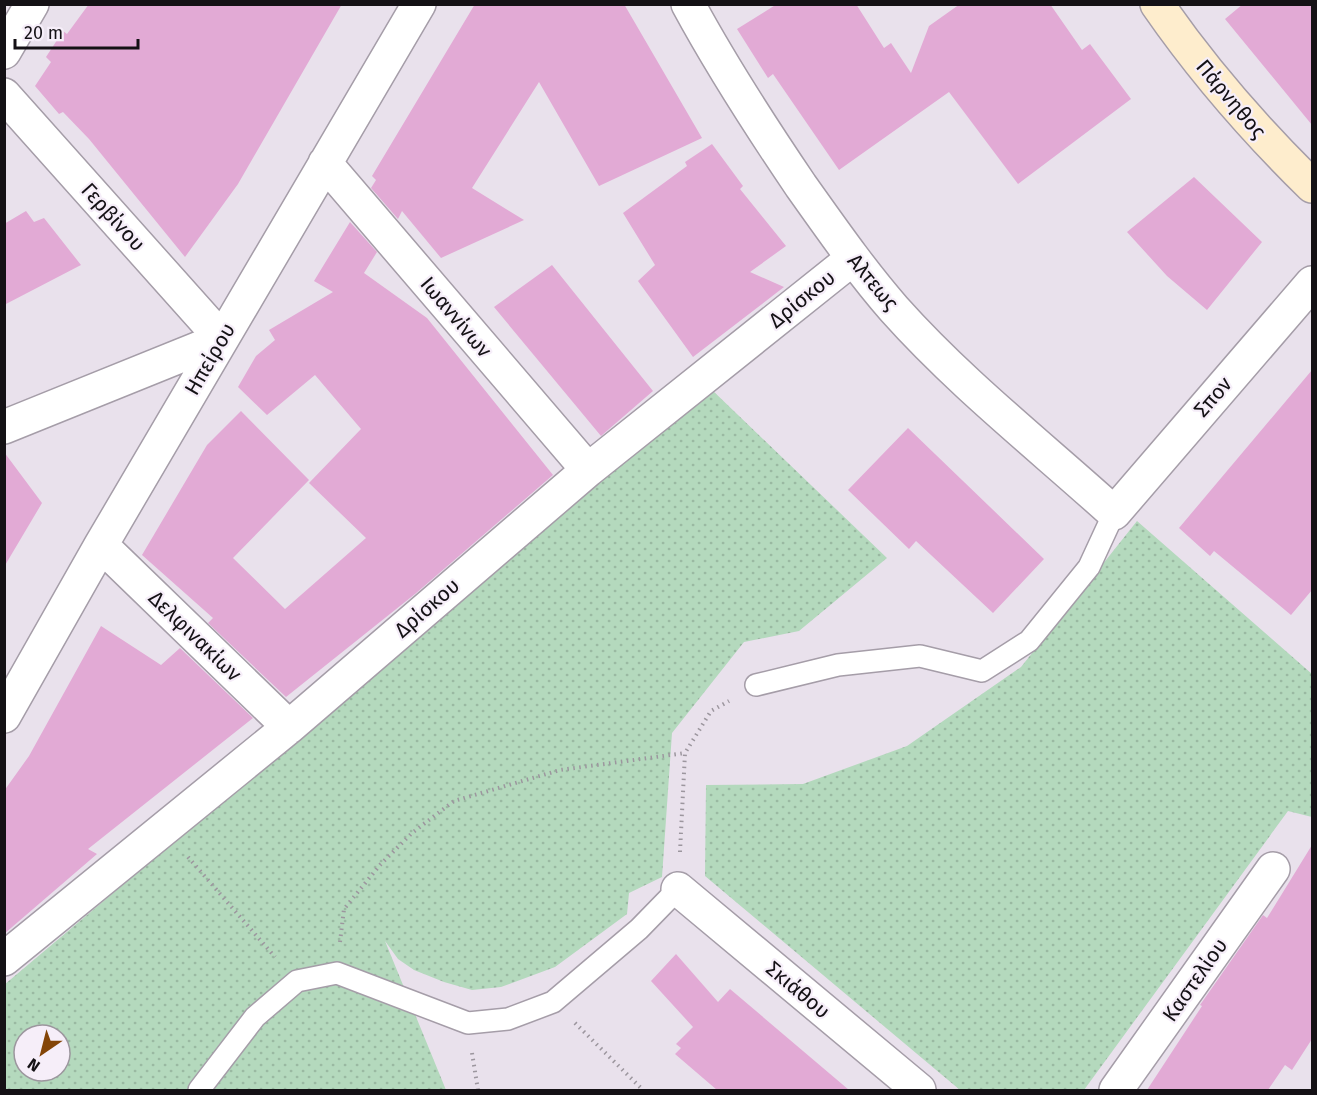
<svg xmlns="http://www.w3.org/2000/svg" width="1317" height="1095" font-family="'Fira Sans',sans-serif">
	<defs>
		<pattern id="park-dots" width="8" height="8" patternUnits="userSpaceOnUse" patternTransform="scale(1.5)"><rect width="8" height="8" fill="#b4d9bd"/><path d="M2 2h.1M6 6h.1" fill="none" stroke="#9ab9a2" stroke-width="1.8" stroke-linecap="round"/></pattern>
	</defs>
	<rect width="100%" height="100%" fill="#e9e1ec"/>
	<path fill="url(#park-dots)" fill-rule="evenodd" d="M 711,389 L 887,558 L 799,631 L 744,642 L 672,733 L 662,877 L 629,893 L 627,914 L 555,967 L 501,987 L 472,990 L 444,982 L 414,970 L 398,959 L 385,941 L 446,1090 L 5,1090 L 4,985 ZM 24,1035 L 60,1035 L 60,1071 L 24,1071 Z
		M 1137,521 L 1312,674 L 1312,817 L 1288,811 L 1084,1090 L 960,1090 L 705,876 L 706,785 L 803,784 L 907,746 L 1021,667 Z"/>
	<path fill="#e2aad5" d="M 89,4 L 342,4 L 238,184 L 185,257 L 89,139 L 63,112 L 59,114 L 35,86 L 51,62 L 46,57 L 63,31 L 67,34 Z
		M 475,4 L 624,4 L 702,138 L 599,186 L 539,82 L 472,188 L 524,220 L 441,258 L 402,211 L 398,219 L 371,188 L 376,180 L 372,176 Z
		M 777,4 L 856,4 L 884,48 L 891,43 L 911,73 L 929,26 L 960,4 L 1050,4 L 1082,50 L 1090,44 L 1131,99 L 1018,184 L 949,92 L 839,170 L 773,74 L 768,78 L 737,29 Z
		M 1243,4 L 1312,4 L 1312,125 L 1225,19 Z
		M 712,144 L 743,186 L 740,189 L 786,246 L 750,272 L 784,287 L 693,357 L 638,281 L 655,265 L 623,213 L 687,166 L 685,162 Z
		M 1194,177 L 1262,242 L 1207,310 L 1167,276 L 1127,232 Z
		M 26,211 L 34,222 L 44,218 L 81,265 L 4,305 L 4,224 Z
		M 350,222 L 377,252 L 364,273 L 427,318 L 553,475 L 415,594 L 286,697 L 208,623 L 213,618 L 142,555 L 207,445 L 241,411 L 309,480 L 233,558 L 285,609 L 366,538 L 309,483 L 361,429 L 315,375 L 267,415 L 238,387 L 256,356 L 275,340 L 269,330 L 333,292 L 314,281 Z
		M 552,265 L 653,391 L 601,436 L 494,307 Z
		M 1312,370 L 1312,590 L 1291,615 L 1214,551 L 1210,556 L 1179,528 Z
		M 908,428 L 1044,559 L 993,613 L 916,541 L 909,549 L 848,490 Z
		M 4,452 L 42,503 L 4,567 Z
		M 101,626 L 161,665 L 180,648 L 253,718 L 88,849 L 97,854 L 4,934 L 4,791 L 29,756 Z
		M 1312,845 L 1312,1039 L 1292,1070 L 1285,1065 L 1268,1090 L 1147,1090 L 1202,1006 L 1200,1005 L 1263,915 L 1267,918 Z
		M 676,954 L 718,1002 L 730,989 L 849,1090 L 717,1090 L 675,1054 L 681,1048 L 676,1044 L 693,1027 L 651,981 Z"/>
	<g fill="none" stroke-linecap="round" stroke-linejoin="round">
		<g stroke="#a59da8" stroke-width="24">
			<path id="lane" d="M 756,685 L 838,665 L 920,656 L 982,671 L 1029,641 L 1089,567 L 1114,513
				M 199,1090 L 255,1017 L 297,981 L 337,973 L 468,1023 L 508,1019 L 553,1002 L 639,929 L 678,889"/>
		</g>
		<g stroke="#a59da8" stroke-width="36">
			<path id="street" d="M 688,4 C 722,67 761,127 801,186 C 831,228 860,270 894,309 C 960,383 1040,446 1114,513 L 1312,283
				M 4,52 L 32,4
				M 4,95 L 222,339 L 4,427
				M 325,163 L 588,470
				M 101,545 L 289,727
				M 4,716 L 101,545 L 419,4
				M 678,889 L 919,1090
				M 4,959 L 289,727 L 588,470 L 852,259
				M 1116,1090 L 1273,869"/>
		</g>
		<g stroke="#a59da8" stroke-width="36">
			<path id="secondary" d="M 1157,4 C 1204,72 1254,129 1312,186"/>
		</g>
		<path stroke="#9c969e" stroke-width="4" stroke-dasharray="1.5 4.5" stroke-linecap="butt" d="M 680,852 L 685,753 L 711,711 L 729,701
			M 188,857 L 275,957
			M 340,942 L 344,909 L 380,865 L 412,833 L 454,801 L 560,770 L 685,753
			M 575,1023 L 643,1090
			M 472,1053 L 478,1090"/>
		<use href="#lane" stroke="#fff" stroke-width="21"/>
		<use href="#street" stroke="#fff" stroke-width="33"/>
		<use href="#secondary" stroke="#feedcd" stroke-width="33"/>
	</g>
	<g text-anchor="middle" stroke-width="4.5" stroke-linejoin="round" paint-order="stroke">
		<g font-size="21" fill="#141115" stroke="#f6eef9">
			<text transform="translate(1231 99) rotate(50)" y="7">Πάρνηθος</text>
			<text transform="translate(113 217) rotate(48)" y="7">Γερβίνου</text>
			<text transform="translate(873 282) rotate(50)" y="7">Αλτεως</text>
			<text transform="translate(802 299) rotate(-39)" y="7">Δρίσκου</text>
			<text transform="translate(456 317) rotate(50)" y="7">Ιωαννίνων</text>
			<text transform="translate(210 359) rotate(-60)" y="7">Ηπείρου</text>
			<text transform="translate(1213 397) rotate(-49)" y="7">Σπον</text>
			<text transform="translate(427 608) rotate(-41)" y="7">Δρίσκου</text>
			<text transform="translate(195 636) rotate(44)" y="7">Δελφινακίων</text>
			<text transform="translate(1195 980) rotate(-55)" y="7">Καστελίου</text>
			<text transform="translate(798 990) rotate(40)" y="7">Σκιάθου</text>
		</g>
	</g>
	<rect width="1317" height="1095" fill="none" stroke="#141115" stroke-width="12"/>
	<g transform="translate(42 1053) rotate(215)"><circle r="28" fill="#f6eef9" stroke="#9c969e" stroke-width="1.5"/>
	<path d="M0-4.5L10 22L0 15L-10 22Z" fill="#844508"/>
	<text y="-9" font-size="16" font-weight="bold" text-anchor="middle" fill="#141115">N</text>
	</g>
	<path d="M15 39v9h123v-9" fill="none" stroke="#141115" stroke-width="3"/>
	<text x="24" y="39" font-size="18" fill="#141115" stroke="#f6eef9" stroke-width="4.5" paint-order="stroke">20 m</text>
</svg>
